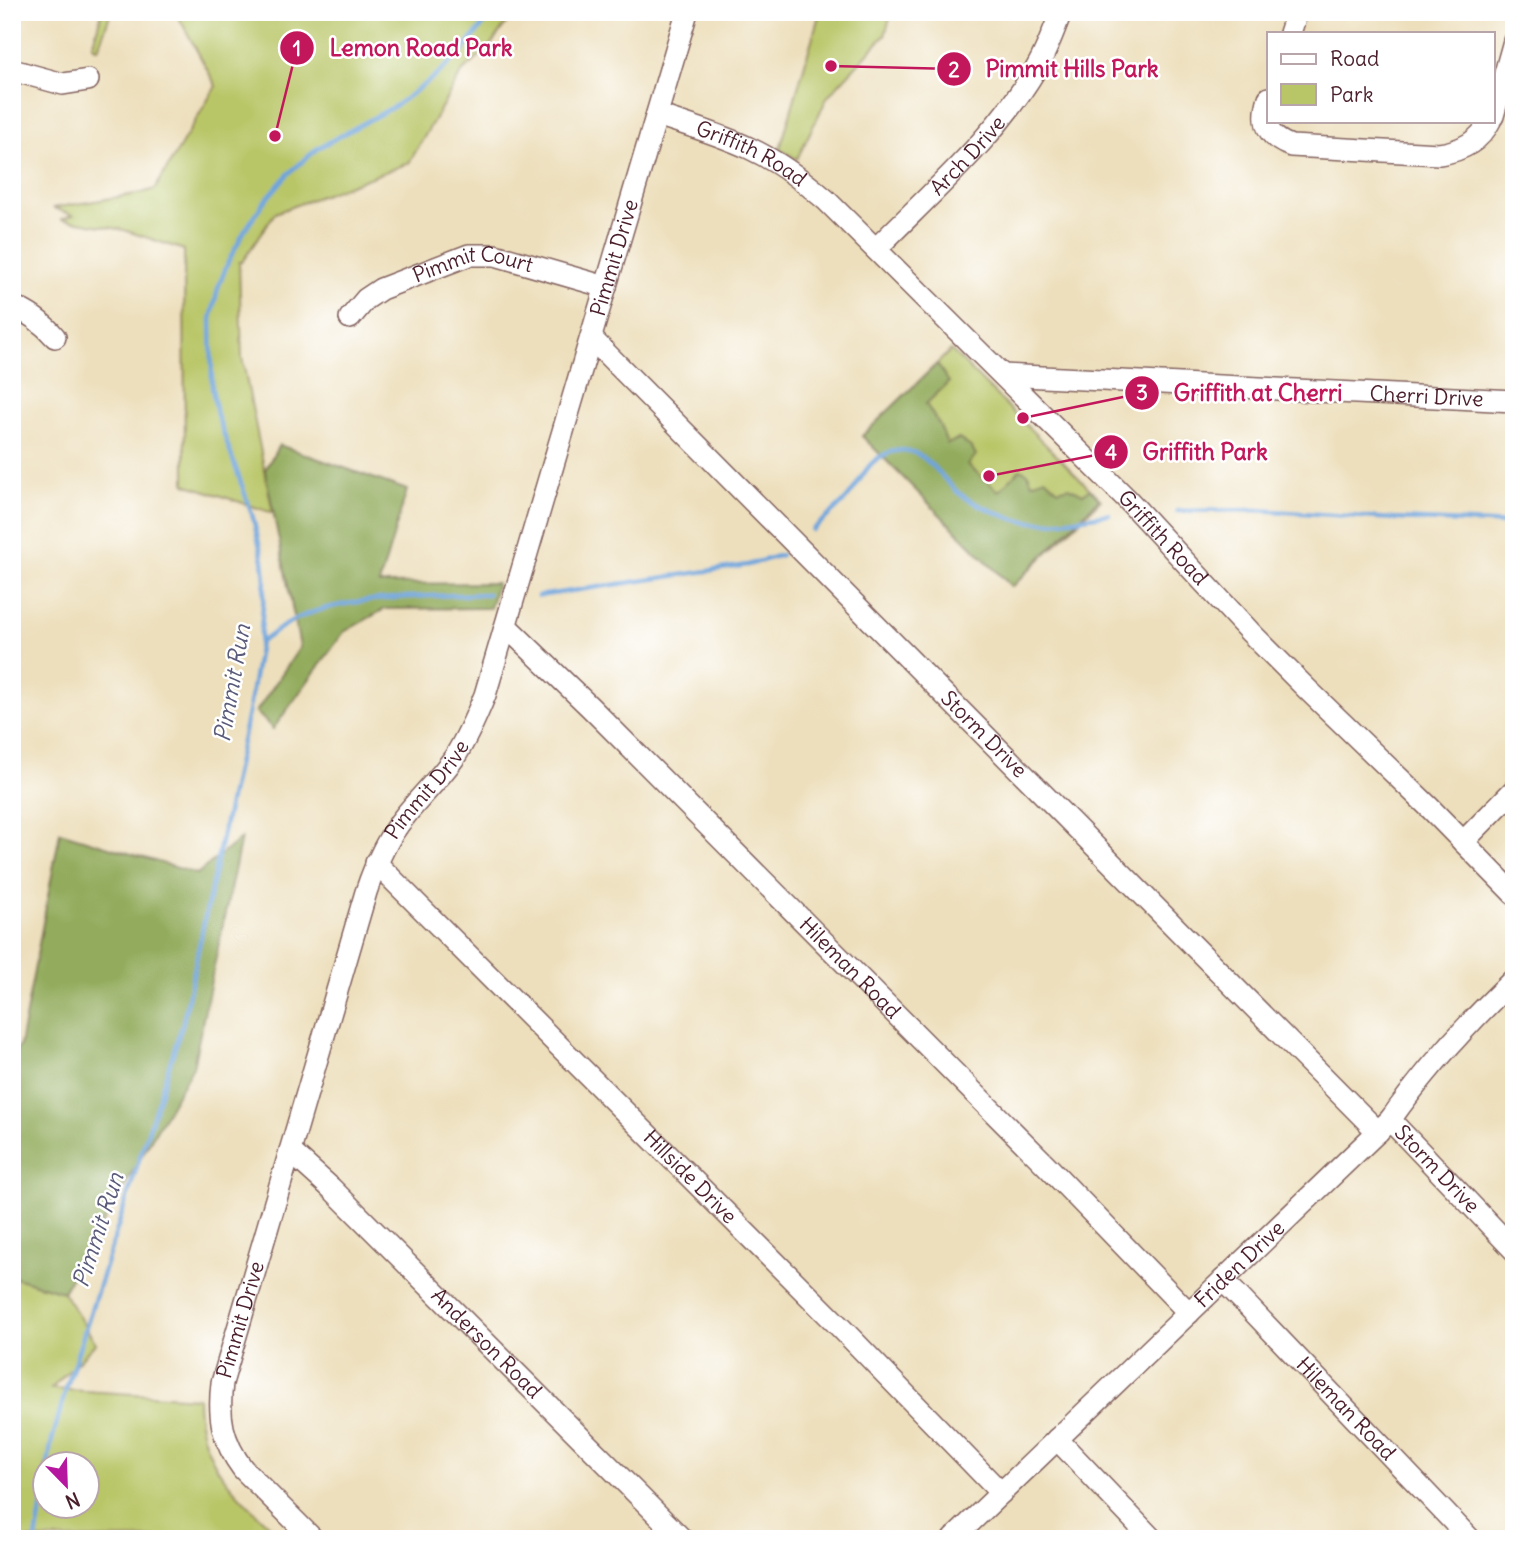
<svg xmlns="http://www.w3.org/2000/svg" width="1526" height="1551" font-family="Delius,sans-serif">
	<rect width="100%" height="100%" fill="#fff"/>
	<filter id="ink" filterUnits="userSpaceOnUse"><feTurbulence type="fractalNoise" baseFrequency=".0143" numOctaves="2"/><feDisplacementMap in="SourceGraphic" scale="14" xChannelSelector="R" yChannelSelector="G"/><feConvolveMatrix kernelMatrix="1 2 1 2 8 2 1 2 1" color-interpolation-filters="sRGB"/></filter>
	<filter id="wash" filterUnits="userSpaceOnUse"><feTurbulence type="fractalNoise" baseFrequency=".00686" numOctaves="4" result="noise"/><feDisplacementMap in="SourceGraphic" scale="28" xChannelSelector="R" yChannelSelector="G"/><feGaussianBlur stdDeviation="1.57" result="paint"/><feColorMatrix in="noise" values="0 0 0 0 0 0 0 0 0 0 0 0 0 0 0 0 0 1.4 0 .05"/><feComposite in="paint" operator="in"/></filter>
	<g filter="url(#wash)">
		<rect width="100%" height="100%" fill="#eddfbc"/>
		<path fill="#b9c668" stroke="#82724a" stroke-width="2" fill-rule="evenodd" d="M 102,12 L 111,12 L 98,49 L 92,46 Z
			M 176,12 L 514,12 L 490,46 L 462,72 L 409,163 L 275,213 L 242,262 L 239,262 L 242,357 L 273,513 L 185,484 L 184,250 L 124,230 L 61,219 L 73,215 L 53,208 L 142,193 L 155,189 L 216,86 Z
			M 820,12 L 892,12 L 885,35 L 828,96 L 797,159 L 780,149 Z
			M 951,350 L 1101,500 L 1012,587 L 862,436 Z
			M 12,1277 L 63,1292 L 96,1343 L 51,1389 L 198,1398 C 198,1465 238,1495 282,1538 L 12,1539 ZM 46,1464 L 88,1464 L 88,1506 L 46,1506 Z"/>
		<path fill="#92ab5c" stroke="#6e6544" stroke-width="2" d="M 937,364 L 949,382 L 926,404 L 940,426 L 947,444 L 959,439 L 972,448 L 976,455 L 968,465 L 999,491 L 1020,469 L 1028,473 L 1032,483 L 1045,478 L 1058,490 L 1069,487 L 1083,494 L 1090,489 L 1099,499 L 1012,587 L 862,436 Z
			M 279,445 L 407,490 L 379,584 L 497,583 L 490,608 L 385,609 L 344,632 L 273,729 L 256,712 L 300,647 L 265,470 Z
			M 60,832 L 197,874 L 241,838 L 193,1067 L 63,1292 L 12,1277 L 12,1057 L 20,1045 Z"/>
		<g fill="none" stroke-linecap="round" stroke-linejoin="round">
			<path stroke="#6ea4db" stroke-width="4.5" d="M 1177,511 L 1257,510 L 1394,519 L 1514,524
				M 812,530 C 825,518 841,507 851,493 C 864,476 867,460 891,452 C 924,442 938,477 960,494 C 970,502 1005,517 1018,520 C 1048,526 1080,518 1109,514
				M 538,596 L 748,565 L 781,555
				M 260,642 C 271,635 281,627 292,621 C 342,595 431,596 488,594
				M 48,1464 L 51,1444 L 66,1389 L 183,1022 L 248,713 L 260,642 L 265,580 L 263,560 L 252,514 L 217,415 L 212,388 L 211,319 L 218,288 L 228,262 L 244,232 L 263,203 L 288,174 L 318,148 L 395,106 L 432,79 L 461,53 L 487,20 L 491,12
				M 36,1539 L 46,1480"/>
		</g>
	</g>
	<g filter="url(#ink)">
		<g fill="none" stroke-linecap="round" stroke-linejoin="round">
			<g stroke="#83625e" stroke-width="24">
				<g id="minor">
					<path d="M 1290,33 L 1297,12"/>
					<path d="M 12,70 L 63,84 L 88,80"/>
					<path d="M 1269,98 C 1261,123 1267,137 1291,146 L 1439,154 C 1461,151 1480,141 1490,121"/>
					<path id="s1" d="M 657,115 C 688,125 719,134 749,148 C 777,161 803,180 826,200 L 1126,498 L 1250,632 L 1308,690 L 1429,807 L 1514,894"/>
					<path d="M 1493,116 L 1514,41"/>
					<path id="s2" d="M 876,249 C 933,191 996,137 1037,67 C 1047,50 1054,30 1061,12"/>
					<path d="M 12,306 C 30,313 43,323 55,337"/>
					<path id="s3" d="M 350,318 L 366,299 L 381,289 L 469,255 L 495,255 L 606,287"/>
					<path id="s4" d="M 591,338 L 1378,1132"/>
					<path id="s5" d="M 1003,375 L 1514,401"/>
					<path id="s6" d="M 506,626 L 590,707 L 1047,1166 L 1189,1313"/>
					<path d="M 1463,842 L 1514,790"/>
					<path id="s7" d="M 376,863 L 842,1329 L 1001,1493"/>
					<path id="s8" d="M 1390,1120 L 1514,1250"/>
					<path id="s9" d="M 290,1151 L 331,1188 L 682,1539"/>
					<path id="s10" d="M 1223,1280 L 1470,1539"/>
					<path d="M 1057,1439 L 1152,1539"/>
					<path id="s11" d="M 313,1539 L 243,1469 C 222,1441 218,1417 222,1383 L 366,892 C 375,865 386,839 405,816 C 421,796 439,779 454,758 C 467,738 476,717 485,695 L 687,12"/>
					<path id="s12" d="M 953,1539 L 1390,1120 C 1426,1069 1468,1023 1514,979"/>
				</g>
			</g>
			<use href="#minor" stroke="#fff" stroke-width="21"/>
		</g>
	</g>
	<g text-anchor="middle" stroke-width="5" stroke-linejoin="round" paint-order="stroke">
		<g font-size="21" fill="#4a1f2b" stroke="#fff">
			<text dy="7" stroke="none"><textPath href="#s2" startOffset="131">Arch Drive</textPath></text>
			<text dy="7" stroke="none"><textPath href="#s1" startOffset="102">Griffith Road</textPath></text>
			<text dy="7" stroke="none"><textPath href="#s11" startOffset="1390">Pimmit Drive</textPath></text>
			<text dy="7" stroke="none"><textPath href="#s3" startOffset="140">Pimmit Court</textPath></text>
			<text dy="7" stroke="none"><textPath href="#s5" startOffset="424">Cherri Drive</textPath></text>
			<text dy="7" stroke="none"><textPath href="#s1" startOffset="668">Griffith Road</textPath></text>
			<text dy="7" stroke="none"><textPath href="#s4" startOffset="558">Storm Drive</textPath></text>
			<text dy="7" stroke="none"><textPath href="#s11" startOffset="822">Pimmit Drive</textPath></text>
			<text dy="7" stroke="none"><textPath href="#s6" startOffset="485">Hileman Road</textPath></text>
			<text dy="7" stroke="none"><textPath href="#s8" startOffset="68">Storm Drive</textPath></text>
			<text dy="7" stroke="none"><textPath href="#s7" startOffset="444">Hillside Drive</textPath></text>
			<text dy="7" stroke="none"><textPath href="#s12" startOffset="397">Friden Drive</textPath></text>
			<text dy="7" stroke="none"><textPath href="#s11" startOffset="256">Pimmit Drive</textPath></text>
			<text dy="7" stroke="none"><textPath href="#s9" startOffset="275">Anderson Road</textPath></text>
			<text dy="7" stroke="none"><textPath href="#s10" startOffset="178">Hileman Road</textPath></text>
		</g>
		<g font-size="23" font-style="italic" fill="#5a5b7a" stroke="#fff">
			<text transform="translate(232 683) rotate(-80)" y="8">Pimmit Run</text>
			<text transform="translate(98 1230) rotate(-72)" y="8">Pimmit Run</text>
		</g>
	</g>
	<path fill="none" stroke="#c2185b" stroke-width="2.5" d="M275 136L297 48M831 66L954 69M1023 418L1142 393M989 476L1111 452"/>
	<g fill="#c2185b" stroke="#fff" stroke-width="2.5">
		<circle cx="275" cy="136" r="7"/>
		<circle cx="831" cy="66" r="7"/>
		<circle cx="1023" cy="418" r="7"/>
		<circle cx="989" cy="476" r="7"/>
		<circle cx="297" cy="48" r="18"/>
		<circle cx="954" cy="69" r="18"/>
		<circle cx="1142" cy="393" r="18"/>
		<circle cx="1111" cy="452" r="18"/>
	</g>
	<g font-size="21" text-anchor="middle" font-weight="bold" fill="#fff">
		<text x="297" y="56">1</text>
		<text x="954" y="77">2</text>
		<text x="1142" y="400">3</text>
		<text x="1111" y="460">4</text>
	</g>
	<g font-size="23" text-anchor="middle" font-weight="bold" fill="#c2185b" stroke="#fff" stroke-width="5" stroke-linejoin="round" paint-order="stroke">
		<text x="421" y="56">Lemon Road Park</text>
		<text x="1072" y="77">Pimmit Hills Park</text>
		<text x="1258" y="401">Griffith at Cherri</text>
		<text x="1205" y="460">Griffith Park</text>
	</g>
	<rect width="1526" height="1551" fill="none" stroke="#fff" stroke-width="42"/>
	<rect x="1267" y="32" width="228" height="91" fill="#ffffff" stroke="#b7a5aa" stroke-width="2"/>
	<rect x="1281" y="54" width="35" height="10" fill="#ffffff" stroke="#b7a5aa" stroke-width="2"/>
	<text x="1330" y="66" font-size="21" fill="#4a1f2b">Road</text>
	<rect x="1281" y="84" width="35" height="21" fill="#b9c668" stroke="#b7a5aa" stroke-width="2"/>
	<text x="1330" y="102" font-size="21" fill="#4a1f2b">Park</text>
	<g transform="translate(66 1485) rotate(157)"><circle r="33" fill="#ffffff" stroke="#b7a5aa" stroke-width="2"/>
	<path d="M0-5L12 26L0 18L-12 26Z" fill="#b5179e"/>
	<text y="-10" font-size="19" font-weight="bold" text-anchor="middle" fill="#4a1f2b">N</text>
	</g>
</svg>
